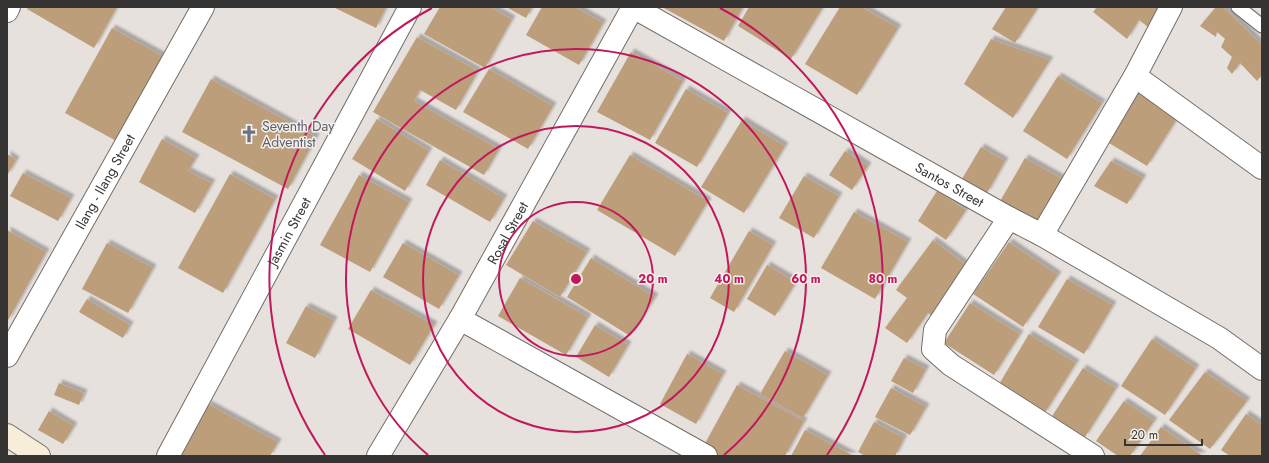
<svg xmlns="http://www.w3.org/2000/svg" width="1269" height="463" font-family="Jost,sans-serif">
	<defs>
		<filter id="shadow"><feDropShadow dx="3.5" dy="-3.5" stdDeviation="1" flood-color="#0004"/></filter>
	</defs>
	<rect width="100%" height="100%" fill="#e7e1de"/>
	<path fill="#bd9e7a" filter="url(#shadow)" d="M 28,7 L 117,7 L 94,48 L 27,9 Z
		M 333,7 L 386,7 L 376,28 Z
		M 440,7 L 490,7 L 512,19 L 485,68 L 424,34 Z
		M 506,7 L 532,7 L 526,18 Z
		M 542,7 L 575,7 L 603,23 L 579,65 L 526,35 Z
		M 662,7 L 743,7 L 724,41 Z
		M 749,7 L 823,7 L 791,59 L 738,26 Z
		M 840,7 L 862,7 L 898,28 L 857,95 L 805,64 Z
		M 1006,7 L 1038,7 L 1015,43 L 992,29 Z
		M 1097,7 L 1158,7 L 1148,27 L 1139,20 L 1127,39 L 1093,12 Z
		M 1216,7 L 1223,7 L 1262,45 L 1262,75 L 1257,81 L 1240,63 L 1232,74 L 1227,68 L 1232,57 L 1221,47 L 1225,39 L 1217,32 L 1216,37 L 1200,26 Z
		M 112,28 L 166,58 L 120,143 L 65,113 Z
		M 417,37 L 478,71 L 456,110 L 420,90 L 414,101 L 499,149 L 484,175 L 373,112 Z
		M 991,39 L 1050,60 L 1013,118 L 964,84 Z
		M 631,52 L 683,81 L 650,140 L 597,112 Z
		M 489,69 L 553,106 L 528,149 L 463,112 Z
		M 1058,76 L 1102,103 L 1067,159 L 1023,131 Z
		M 211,79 L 316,137 L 288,189 L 182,132 Z
		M 686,89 L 728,113 L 697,167 L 655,143 Z
		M 1135,90 L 1178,117 L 1147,166 L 1104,140 Z
		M 377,119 L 429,151 L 405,191 L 352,159 Z
		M 742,120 L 785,146 L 744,213 L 701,187 Z
		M 162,139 L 196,158 L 188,171 L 212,183 L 195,213 L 139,182 Z
		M 981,147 L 1005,161 L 987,193 L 962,179 Z
		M 845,151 L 868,166 L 852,190 L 829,175 Z
		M 7,154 L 16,160 L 7,176 Z
		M 630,155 L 708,201 L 675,256 L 597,210 Z
		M 1025,158 L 1068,182 L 1042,227 L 999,203 Z
		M 440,160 L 504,198 L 490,222 L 426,185 Z
		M 1111,161 L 1143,178 L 1127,204 L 1094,186 Z
		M 23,173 L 71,198 L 58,221 L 10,196 Z
		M 230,174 L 275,199 L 223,293 L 178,268 Z
		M 359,175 L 409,202 L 370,272 L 320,245 Z
		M 804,176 L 839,196 L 814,238 L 779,218 Z
		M 937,191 L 966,210 L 946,240 L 918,221 Z
		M 854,212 L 908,242 L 875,299 L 821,268 Z
		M 533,221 L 587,252 L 560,297 L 506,265 Z
		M 7,230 L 46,252 L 7,322 Z
		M 749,231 L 773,245 L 734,312 L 710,298 Z
		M 933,240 L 969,267 L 932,316 L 928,313 L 907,343 L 885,328 L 907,298 L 896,290 Z
		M 1009,242 L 1058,275 L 1023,327 L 973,294 Z
		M 107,243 L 153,268 L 128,313 L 82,289 Z
		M 403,243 L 459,275 L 439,309 L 383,277 Z
		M 591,258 L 655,297 L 630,336 L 567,297 Z
		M 767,265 L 796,282 L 775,316 L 747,299 Z
		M 520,278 L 588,317 L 566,355 L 498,316 Z
		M 1067,279 L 1113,305 L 1084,354 L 1038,327 Z
		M 371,290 L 434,325 L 410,365 L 348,329 Z
		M 87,299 L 130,325 L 123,338 L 79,312 Z
		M 970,303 L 1020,334 L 994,375 L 944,343 Z
		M 306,306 L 334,320 L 315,358 L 286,343 Z
		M 595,325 L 628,345 L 609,377 L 576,357 Z
		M 1029,334 L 1076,363 L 1044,414 L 998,386 Z
		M 1152,339 L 1196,368 L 1165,415 L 1121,386 Z
		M 785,351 L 828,375 L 803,418 L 760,394 Z
		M 687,354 L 723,374 L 696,424 L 660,404 Z
		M 904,358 L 926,369 L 913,393 L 891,381 Z
		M 1083,368 L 1116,388 L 1085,437 L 1051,418 Z
		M 1205,372 L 1247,401 L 1210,449 L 1169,420 Z
		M 59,383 L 84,393 L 79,405 L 54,395 Z
		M 737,385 L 804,421 L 785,456 L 715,456 L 702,449 Z
		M 891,388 L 926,407 L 910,435 L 875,417 Z
		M 1124,401 L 1154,421 L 1130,456 L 1118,456 L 1096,441 Z
		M 208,404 L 278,442 L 270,456 L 180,456 Z
		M 49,411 L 74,426 L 63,444 L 38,430 Z
		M 1246,414 L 1262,425 L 1262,456 L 1230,456 L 1221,450 Z
		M 874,422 L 904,438 L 895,456 L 865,456 L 858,452 Z
		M 1161,427 L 1203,456 L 1140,456 Z
		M 805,430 L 854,456 L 791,456 Z"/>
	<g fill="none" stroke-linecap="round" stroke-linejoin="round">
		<g stroke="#736e6a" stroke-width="15">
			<path id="lane" d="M 1238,7 L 1262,26"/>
		</g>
		<g stroke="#736e6a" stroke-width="24">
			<g id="street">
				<path id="s1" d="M 633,7 L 1009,218 L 1042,235 L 1219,338 L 1262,369"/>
				<path d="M 7,11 L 9,7"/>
				<path d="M 1135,76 L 1262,168"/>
				<path d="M 1009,218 L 935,330 L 933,349 L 951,365 L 1093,456"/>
				<path d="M 1042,235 L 1135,76 L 1171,7"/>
				<path d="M 460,319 L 706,456"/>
				<path id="s2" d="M 7,356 L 203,7"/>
				<path id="s3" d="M 168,456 L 410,7"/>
				<path id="s4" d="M 378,456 L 460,319 L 633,7"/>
			</g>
		</g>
		<g stroke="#736e6a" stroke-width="24">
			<path id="secondary" d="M 7,435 L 39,456"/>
		</g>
		<use href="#lane" stroke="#fff" stroke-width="13"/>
		<use href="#street" stroke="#fff" stroke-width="22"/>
		<use href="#secondary" stroke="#f7eeda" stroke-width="22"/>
	</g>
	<g fill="none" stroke="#c2185b" stroke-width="2">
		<circle cx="576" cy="279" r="77"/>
		<circle cx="576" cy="279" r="153"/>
		<path d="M428 455A230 230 0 1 1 724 455"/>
		<path d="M325 455A307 307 0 0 1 432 8M720 8A307 307 0 0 1 827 455"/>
	</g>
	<defs>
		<g id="church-bare" transform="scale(1.38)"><path d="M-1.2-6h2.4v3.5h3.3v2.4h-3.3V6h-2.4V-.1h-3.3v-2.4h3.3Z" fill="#6b7280" stroke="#f4efeb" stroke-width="2.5" paint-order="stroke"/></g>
	</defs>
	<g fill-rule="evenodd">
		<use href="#church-bare" x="249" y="134"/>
	</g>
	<g text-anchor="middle" stroke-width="3" stroke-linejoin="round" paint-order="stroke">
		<g font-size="14" fill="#5b616d" stroke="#f4efeb" text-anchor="start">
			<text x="262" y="131">Seventh Day<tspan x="262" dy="16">Adventist</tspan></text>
		</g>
		<g font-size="14" fill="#373534" stroke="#f4efeb">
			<text dy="5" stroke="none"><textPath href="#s2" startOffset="200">Ilang - Ilang Street</textPath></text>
			<text dy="5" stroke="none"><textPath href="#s1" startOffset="363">Santos Street</textPath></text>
			<text dy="5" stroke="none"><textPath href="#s3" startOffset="255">Jasmin Street</textPath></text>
			<text dy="5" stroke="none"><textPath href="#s4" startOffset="258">Rosal Street</textPath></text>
		</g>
	</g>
	<circle cx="576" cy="279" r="6" fill="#c2185b" stroke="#f4efeb" stroke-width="2"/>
	<g font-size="12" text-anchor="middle" font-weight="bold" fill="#c2185b" stroke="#f4efeb" stroke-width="3" stroke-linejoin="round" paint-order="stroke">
		<text x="653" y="283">20 m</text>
		<text x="729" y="283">40 m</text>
		<text x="806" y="283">60 m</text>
		<text x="883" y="283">80 m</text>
	</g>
	<rect width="1269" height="463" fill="none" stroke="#373534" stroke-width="16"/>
	<path d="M1125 439v6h77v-6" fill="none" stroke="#373534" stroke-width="2"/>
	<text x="1131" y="439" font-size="12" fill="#373534" stroke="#f4efeb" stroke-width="3" paint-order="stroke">20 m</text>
</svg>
